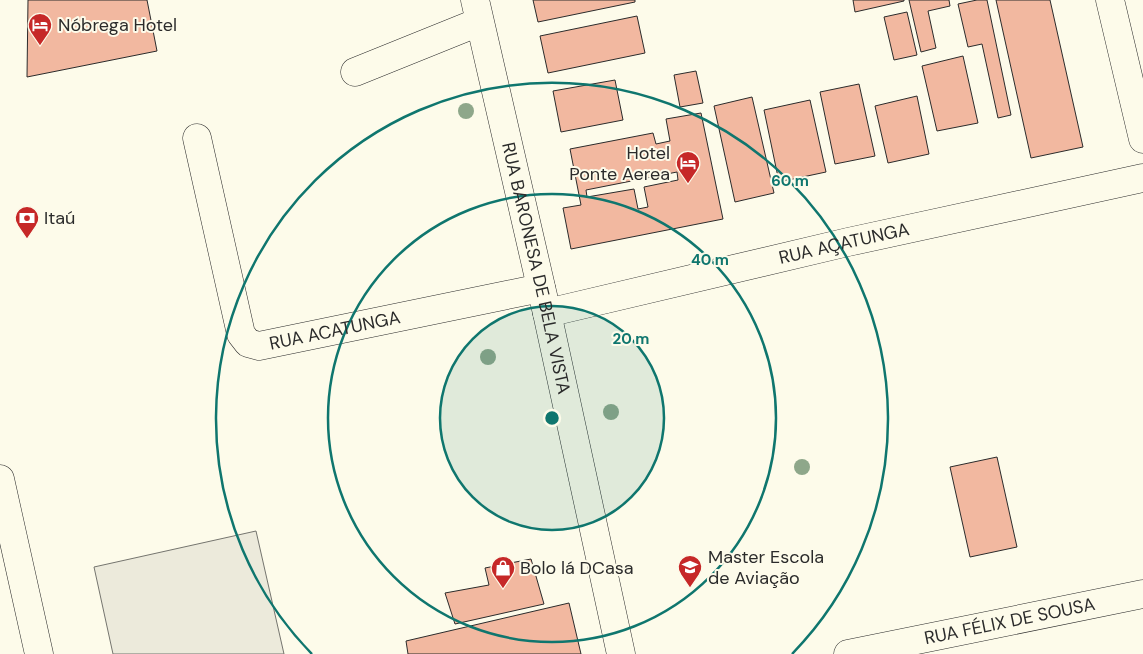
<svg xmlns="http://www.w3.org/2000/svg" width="1143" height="654" font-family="'DM Sans',sans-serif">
	<rect width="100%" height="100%" fill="#fdfbea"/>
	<path fill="#eceadb" stroke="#74746e" d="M 256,531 L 284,654 L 113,654 L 94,567 Z"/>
	<path fill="#f2b8a0" stroke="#2b2b2b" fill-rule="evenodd" d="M 28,0 L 147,0 L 157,51 L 27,77 Z
		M 533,0 L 635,0 L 635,2 L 538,22 Z
		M 853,0 L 904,0 L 904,1 L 855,12 Z
		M 909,0 L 949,0 L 950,6 L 928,11 L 936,48 L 921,52 Z
		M 977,0 L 987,0 L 1011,115 L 998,118 L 982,44 L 968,47 L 958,4 Z
		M 996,0 L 1050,0 L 1083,147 L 1031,158 Z
		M 907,12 L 917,55 L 894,60 L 884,17 Z
		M 637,16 L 645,53 L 548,73 L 540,36 Z
		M 963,56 L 978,123 L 937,131 L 922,66 Z
		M 696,71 L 703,103 L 680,107 L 674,75 Z
		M 615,80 L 623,120 L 561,132 L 553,91 Z
		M 859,84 L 875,156 L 835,164 L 820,92 Z
		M 917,96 L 929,154 L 888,163 L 875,106 Z
		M 752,97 L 774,193 L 735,202 L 714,106 Z
		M 810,100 L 826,172 L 779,182 L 764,110 Z
		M 701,113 L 723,219 L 571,249 L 563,208 L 581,205 L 570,149 L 653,133 L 656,144 L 670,141 L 666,119 ZM 677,172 L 678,180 L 644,187 L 648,207 L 638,209 L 634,189 L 587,197 L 586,190 Z
		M 997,457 L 1017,547 L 970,557 L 950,467 Z
		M 531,559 L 544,604 L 455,624 L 445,593 L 489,585 L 485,568 Z
		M 569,603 L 581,654 L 408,654 L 406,641 Z"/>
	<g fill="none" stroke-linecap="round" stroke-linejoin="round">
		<g stroke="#2b2b2b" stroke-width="29">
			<g id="minor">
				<path id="s1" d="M 475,0 L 547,313 L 621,654"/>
				<path d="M 1110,0 L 1143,139"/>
				<path d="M 355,72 L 479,22"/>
				<path id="s2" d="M 197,138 L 241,334 L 248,343 L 259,346 L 541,288"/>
				<path id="s3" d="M 547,313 L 848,242 L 1143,178"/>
				<path id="s4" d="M 848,654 L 1143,594"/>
			</g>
		</g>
		<g stroke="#2b2b2b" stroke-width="29">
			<path id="highway" d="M 0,479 L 39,654"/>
		</g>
		<use href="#minor" stroke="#fdfbea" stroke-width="28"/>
		<use href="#highway" stroke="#fdfbea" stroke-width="28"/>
	</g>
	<g fill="#8ea78a">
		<circle cx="466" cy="111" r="8"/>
		<circle cx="488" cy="357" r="8"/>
		<circle cx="611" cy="412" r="8"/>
		<circle cx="802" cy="467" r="8"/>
	</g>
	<circle cx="552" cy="418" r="112" fill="#0f766e" fill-opacity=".12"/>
	<g fill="none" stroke="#0f766e" stroke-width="2.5">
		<circle cx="552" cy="418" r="112"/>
		<circle cx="552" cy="418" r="224"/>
		<path d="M312 654A336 336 0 1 1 792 654"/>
	</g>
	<defs>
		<g id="hotel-pin" transform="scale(1.25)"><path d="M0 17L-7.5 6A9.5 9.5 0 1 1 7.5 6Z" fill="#c62828" stroke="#fdfbea"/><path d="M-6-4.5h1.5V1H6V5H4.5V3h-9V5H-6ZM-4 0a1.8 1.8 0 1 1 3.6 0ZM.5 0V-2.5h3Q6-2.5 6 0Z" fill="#fff"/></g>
		<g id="bank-pin" transform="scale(1.25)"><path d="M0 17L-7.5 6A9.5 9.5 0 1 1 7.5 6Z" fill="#c62828" stroke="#fdfbea"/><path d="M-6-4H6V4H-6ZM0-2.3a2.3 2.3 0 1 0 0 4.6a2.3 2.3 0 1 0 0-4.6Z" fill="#fff"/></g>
		<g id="university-pin" transform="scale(1.25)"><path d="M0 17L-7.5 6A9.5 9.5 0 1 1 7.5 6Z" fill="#c62828" stroke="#fdfbea"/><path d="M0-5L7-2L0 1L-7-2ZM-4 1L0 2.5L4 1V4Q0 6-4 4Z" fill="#fff"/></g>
		<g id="shop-pin" transform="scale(1.25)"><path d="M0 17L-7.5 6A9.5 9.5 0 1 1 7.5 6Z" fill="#c62828" stroke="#fdfbea"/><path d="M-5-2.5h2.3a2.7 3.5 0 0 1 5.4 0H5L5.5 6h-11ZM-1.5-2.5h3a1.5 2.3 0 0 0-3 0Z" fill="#fff"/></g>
	</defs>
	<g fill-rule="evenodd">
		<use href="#hotel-pin" x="40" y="25"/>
		<use href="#hotel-pin" x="688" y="163"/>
		<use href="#bank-pin" x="27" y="218"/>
		<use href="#university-pin" x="690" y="567"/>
		<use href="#shop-pin" x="503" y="568"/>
	</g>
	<g text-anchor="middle" stroke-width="4" stroke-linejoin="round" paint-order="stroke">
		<g font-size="18" fill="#2b2b2b" stroke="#fdfbea" text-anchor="start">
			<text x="58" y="31">Nóbrega Hotel</text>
			<text x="670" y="159" text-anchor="end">Hotel<tspan x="670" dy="21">Ponte Aerea</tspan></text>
			<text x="44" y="224">Itaú</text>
			<text x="708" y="563">Master Escola<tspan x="708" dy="21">de Aviação</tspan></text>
			<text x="520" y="574">Bolo lá DCasa</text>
		</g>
		<g font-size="18" fill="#2b2b2b" stroke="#fdfbea">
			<text dy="6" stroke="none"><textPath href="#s3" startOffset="305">RUA AÇATUNGA</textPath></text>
			<text dy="6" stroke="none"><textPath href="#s1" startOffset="275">RUA BARONESA DE BELA VISTA</textPath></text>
			<text dy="6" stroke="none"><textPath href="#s2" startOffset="301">RUA ACATUNGA</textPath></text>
			<text dy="6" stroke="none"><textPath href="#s4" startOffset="165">RUA FÉLIX DE SOUSA</textPath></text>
		</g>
	</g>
	<circle cx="552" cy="418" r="8" fill="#0f766e" stroke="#fdfbea" stroke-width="2.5"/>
	<g font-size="15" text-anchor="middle" font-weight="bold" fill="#0f766e" stroke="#fdfbea" stroke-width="4" stroke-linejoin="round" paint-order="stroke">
		<text x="790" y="186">60 m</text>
		<text x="710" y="265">40 m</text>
		<text x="631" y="344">20 m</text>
	</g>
</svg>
